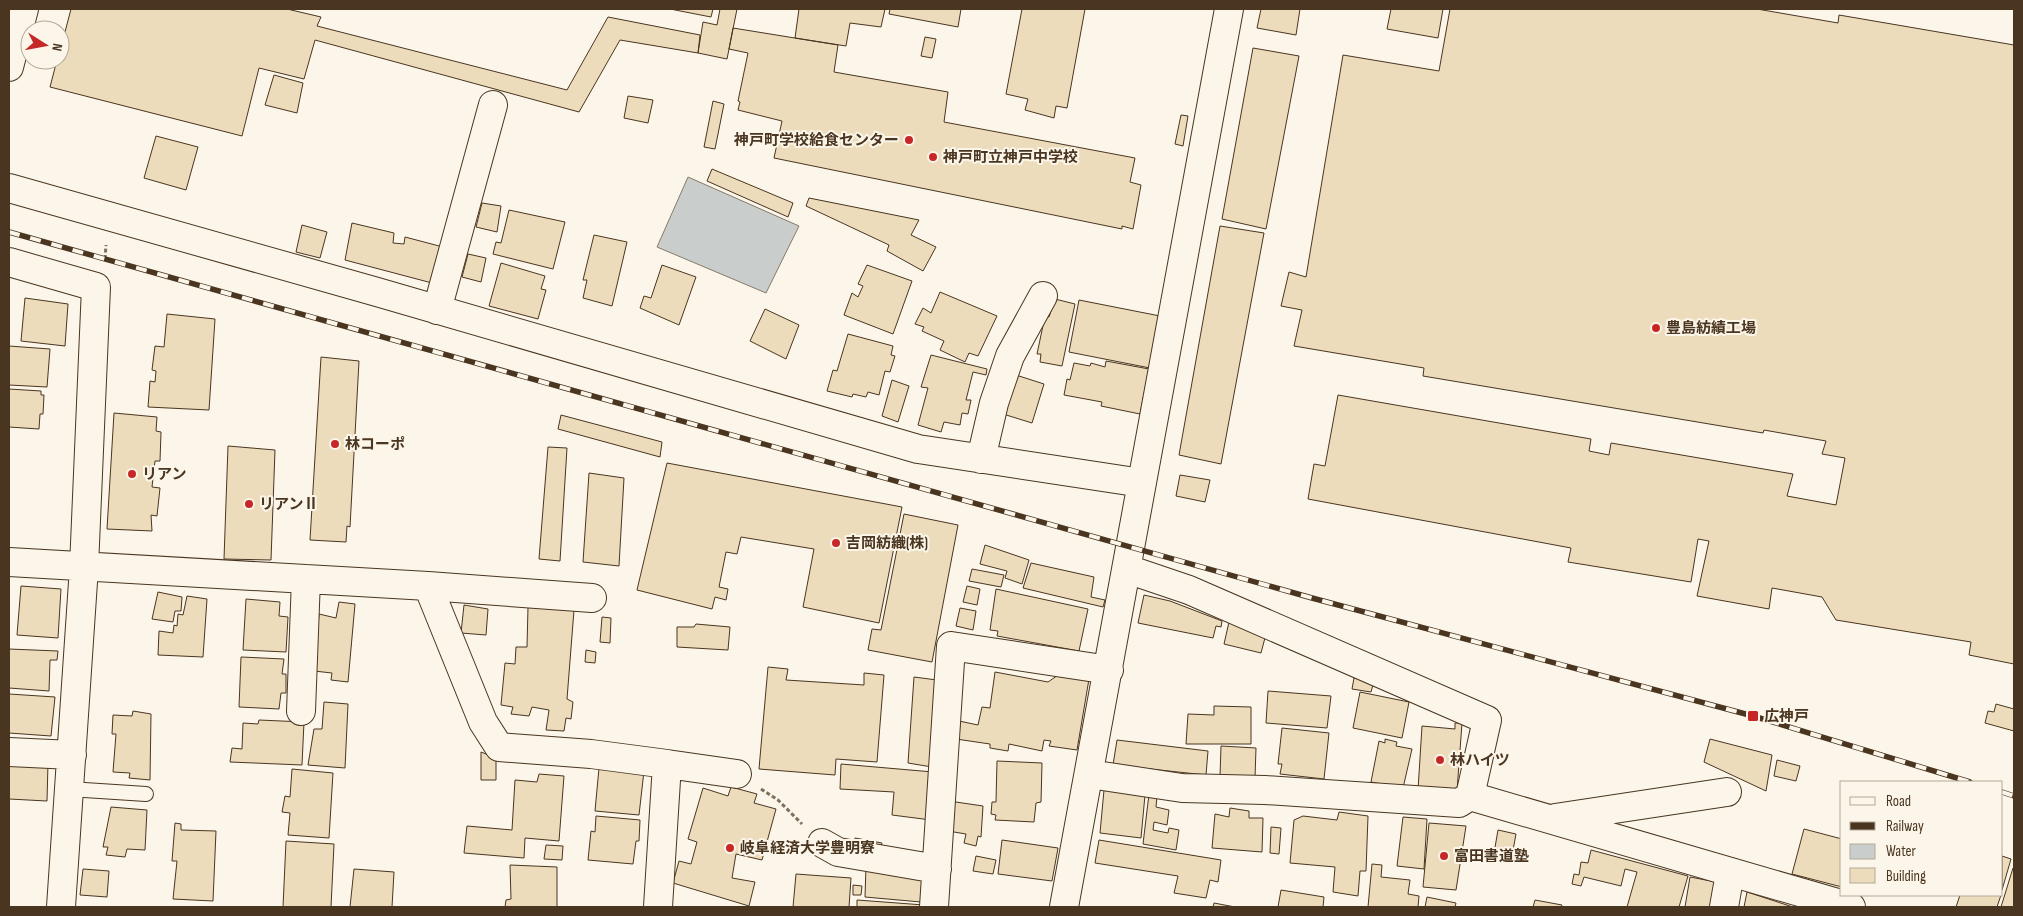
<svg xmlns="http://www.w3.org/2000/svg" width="2023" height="916" font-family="'Sofia Sans Condensed','Noto Sans JP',sans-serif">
	<rect width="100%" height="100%" fill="#fbf6e9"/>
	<path fill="#c9cecd" stroke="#887966" d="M 688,177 L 799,226 L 766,293 L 657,247 Z"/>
	<path fill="#ecdcbc" stroke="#4a3520" d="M 71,9 L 287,9 L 321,17 L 317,26 L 567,90 L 608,17 L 700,35 L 698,53 L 620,40 L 579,112 L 315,40 L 304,79 L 259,68 L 242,136 L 50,87 L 57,60 L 60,60 L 60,51 Z
		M 670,9 L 713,9 L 711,17 Z
		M 720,9 L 737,9 L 727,59 L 698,53 L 703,22 L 717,25 Z
		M 799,9 L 885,9 L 881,27 L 850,23 L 846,46 L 795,38 Z
		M 890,9 L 961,9 L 958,27 L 889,14 Z
		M 1022,9 L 1085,9 L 1067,108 L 1056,106 L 1054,118 L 1025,110 L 1028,99 L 1006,94 Z
		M 1261,9 L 1300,9 L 1296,35 L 1257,28 Z
		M 1391,9 L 1443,9 L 1438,38 L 1387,29 Z
		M 1450,9 L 1757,9 L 1838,23 L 1839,15 L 2014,45 L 2014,664 L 1969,655 L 1971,642 L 1836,620 L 1822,597 L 1772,588 L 1769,609 L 1697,596 L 1709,541 L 1698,539 L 1691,582 L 1568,562 L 1571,548 L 1308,499 L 1314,464 L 1325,466 L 1338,395 L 1591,439 L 1589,451 L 1609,455 L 1611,443 L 1793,474 L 1787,496 L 1836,505 L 1845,458 L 1822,454 L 1826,441 L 1764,430 L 1763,433 L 1423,376 L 1424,368 L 1294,346 L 1302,310 L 1281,306 L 1289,272 L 1306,277 L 1343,55 L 1439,71 Z
		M 733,28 L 838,45 L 834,72 L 948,92 L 944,122 L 1135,158 L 1130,182 L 1141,185 L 1133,229 L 1122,226 L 1122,229 L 774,158 L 782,121 L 738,110 L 740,102 L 738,101 L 748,53 L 729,49 Z
		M 925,37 L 936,39 L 932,58 L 921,56 Z
		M 1253,48 L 1299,56 L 1266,229 L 1222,219 Z
		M 274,75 L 303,83 L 297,113 L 265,105 Z
		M 628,96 L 653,100 L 648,123 L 624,118 Z
		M 713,101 L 724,104 L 715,149 L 704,147 Z
		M 1181,115 L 1188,116 L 1183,146 L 1175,144 Z
		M 156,136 L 198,147 L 186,190 L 144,178 Z
		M 712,169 L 793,203 L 788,217 L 707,181 Z
		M 809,198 L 919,220 L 911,235 L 936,247 L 923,271 L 887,251 L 889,245 L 806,206 Z
		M 482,203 L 501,206 L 497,232 L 476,227 Z
		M 509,210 L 565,222 L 553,269 L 493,254 L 496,242 L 501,243 Z
		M 352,223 L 394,233 L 393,243 L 404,244 L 405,237 L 443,247 L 432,283 L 345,260 Z
		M 302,225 L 327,232 L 320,258 L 296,252 Z
		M 1220,226 L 1264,233 L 1221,464 L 1179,455 Z
		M 594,235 L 627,242 L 612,306 L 583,298 L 587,280 L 583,280 Z
		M 468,254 L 486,258 L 481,282 L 462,277 Z
		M 501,263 L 545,276 L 541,289 L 546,290 L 538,319 L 489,306 Z
		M 662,265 L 696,277 L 679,325 L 640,308 L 644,296 L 651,298 Z
		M 867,265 L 912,281 L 893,334 L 844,315 L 852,293 L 858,297 L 863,286 L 858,284 Z
		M 940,292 L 997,316 L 978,356 L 969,353 L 965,362 L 940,350 L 944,341 L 922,331 L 924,327 L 915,324 L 923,308 L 931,313 Z
		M 25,298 L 68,304 L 65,346 L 21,341 Z
		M 1055,299 L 1075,304 L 1062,366 L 1040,362 L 1041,354 L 1037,354 L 1045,316 L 1049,317 Z
		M 1079,300 L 1160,316 L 1150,368 L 1069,352 Z
		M 765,309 L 799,325 L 786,359 L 750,341 Z
		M 167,314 L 215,319 L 209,410 L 148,407 L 150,381 L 155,382 L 156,371 L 152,370 L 155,346 L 164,347 Z
		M 848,334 L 893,346 L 891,355 L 895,356 L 890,372 L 885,371 L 879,395 L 868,392 L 866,397 L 853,394 L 852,397 L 827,391 L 833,370 L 837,371 Z
		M 9,346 L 50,349 L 47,387 L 9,385 Z
		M 931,355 L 987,369 L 986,375 L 973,372 L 966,400 L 971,400 L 968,414 L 962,413 L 960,425 L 944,422 L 941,432 L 918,425 L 928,388 L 921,387 Z
		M 321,357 L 359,361 L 350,527 L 347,526 L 346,542 L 310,540 Z
		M 1106,361 L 1149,369 L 1140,414 L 1101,406 L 1102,402 L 1064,395 L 1067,379 L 1070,380 L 1074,363 L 1090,366 L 1091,363 L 1105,367 Z
		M 1016,375 L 1044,384 L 1032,423 L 1003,414 Z
		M 892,380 L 909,386 L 898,422 L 882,416 Z
		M 9,389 L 41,391 L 41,395 L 44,395 L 43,414 L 40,414 L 39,429 L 9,427 Z
		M 114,413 L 157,417 L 156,431 L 161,432 L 160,461 L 155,461 L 152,487 L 160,488 L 157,516 L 151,515 L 152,531 L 107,529 Z
		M 561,415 L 662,442 L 660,457 L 558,429 Z
		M 228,446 L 275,450 L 271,560 L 224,559 Z
		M 548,447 L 567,448 L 560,561 L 539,559 Z
		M 667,463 L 902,507 L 879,623 L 803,607 L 814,549 L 741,537 L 737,554 L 726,552 L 719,587 L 728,589 L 726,600 L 715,597 L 712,609 L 637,590 Z
		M 589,473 L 624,478 L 619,566 L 583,562 Z
		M 1180,475 L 1210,480 L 1205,502 L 1176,496 Z
		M 904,514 L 958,525 L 932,662 L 868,650 L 872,629 L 881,630 Z
		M 985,545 L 1029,560 L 1022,584 L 1005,578 L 1007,571 L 980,564 Z
		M 1031,563 L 1094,577 L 1091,597 L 1105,600 L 1103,607 L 1023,588 Z
		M 972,569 L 1004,575 L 1001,587 L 969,581 Z
		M 21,586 L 61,589 L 58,638 L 17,635 Z
		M 967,586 L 980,589 L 977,605 L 963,602 Z
		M 996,589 L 1088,609 L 1079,651 L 997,636 L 998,631 L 990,630 Z
		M 158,592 L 182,597 L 181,611 L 175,611 L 173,622 L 152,619 Z
		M 1144,595 L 1170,601 L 1222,621 L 1221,627 L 1216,626 L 1213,638 L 1138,623 Z
		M 187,596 L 207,599 L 203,657 L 158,655 L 159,631 L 173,633 L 174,625 L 177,626 L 178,614 L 183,615 Z
		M 246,599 L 280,602 L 279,616 L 288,617 L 286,652 L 243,650 Z
		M 339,602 L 355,604 L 348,682 L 331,680 L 332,673 L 314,671 L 319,614 L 336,618 Z
		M 464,605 L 488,609 L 486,635 L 461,633 Z
		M 528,607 L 574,610 L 567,699 L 573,702 L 571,719 L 566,718 L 564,731 L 546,730 L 549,710 L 532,707 L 529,716 L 511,714 L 513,707 L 501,705 L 505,663 L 515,664 L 516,647 L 527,647 Z
		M 960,608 L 976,611 L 973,630 L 956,626 Z
		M 602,617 L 611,618 L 610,643 L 600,642 Z
		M 1229,622 L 1266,634 L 1261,653 L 1224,644 Z
		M 696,624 L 730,627 L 728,650 L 677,647 L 677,627 L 694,627 Z
		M 9,649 L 58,651 L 57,660 L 50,660 L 49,691 L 9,688 Z
		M 586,650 L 596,652 L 595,663 L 585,662 Z
		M 241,657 L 284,659 L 282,674 L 286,674 L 286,693 L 281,693 L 279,709 L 239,707 Z
		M 768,667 L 788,669 L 786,680 L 864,685 L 864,673 L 884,675 L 877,762 L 836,759 L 835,775 L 759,769 Z
		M 995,672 L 1048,682 L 1061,673 L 1089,679 L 1077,750 L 1049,746 L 1051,741 L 1044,740 L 1042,751 L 1009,744 L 1008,751 L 990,748 L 990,744 L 956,739 L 959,721 L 978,725 L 982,707 L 990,708 Z
		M 914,677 L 937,680 L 932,767 L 908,763 Z
		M 1354,678 L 1374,681 L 1371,692 L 1352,689 Z
		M 1268,691 L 1331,696 L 1327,728 L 1266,723 Z
		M 1360,692 L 1409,702 L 1402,738 L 1353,728 Z
		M 9,694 L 55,697 L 51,736 L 9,733 Z
		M 324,702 L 348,704 L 345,768 L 308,765 L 314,729 L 322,729 Z
		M 1996,704 L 2014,709 L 2014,731 L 1985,723 L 1988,711 L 1994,712 Z
		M 1214,706 L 1251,707 L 1251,744 L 1186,744 L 1188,714 L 1214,715 Z
		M 133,711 L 151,714 L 150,780 L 129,778 L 130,773 L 113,772 L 116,734 L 112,734 L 113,715 L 132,716 Z
		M 259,720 L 304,722 L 302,765 L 230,762 L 232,748 L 242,749 L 243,723 L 258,724 Z
		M 1455,723 L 1462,723 L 1457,791 L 1418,790 L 1422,726 L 1455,729 Z
		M 1282,728 L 1329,733 L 1324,779 L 1280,774 L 1282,764 L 1278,764 Z
		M 1385,739 L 1397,742 L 1396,746 L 1412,749 L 1403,788 L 1371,782 L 1379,741 L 1385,743 Z
		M 1710,739 L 1772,755 L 1766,791 L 1704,762 Z
		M 1117,740 L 1208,751 L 1206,775 L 1113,765 Z
		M 1221,746 L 1256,748 L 1255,778 L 1220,777 Z
		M 481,752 L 496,758 L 496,780 L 481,780 Z
		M 1777,760 L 1800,766 L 1796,781 L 1774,776 Z
		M 9,761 L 48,763 L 47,801 L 9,799 Z
		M 997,761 L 1042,763 L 1041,802 L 1036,803 L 1034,822 L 995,820 L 996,815 L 991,814 L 992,802 L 996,802 Z
		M 841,764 L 933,772 L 931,820 L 892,815 L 894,792 L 840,789 Z
		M 599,768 L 644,771 L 639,815 L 595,811 Z
		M 292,769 L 333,773 L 329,838 L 288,835 L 290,813 L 282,812 L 285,796 L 290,797 Z
		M 539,774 L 564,776 L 559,841 L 525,838 L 524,858 L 464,853 L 467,826 L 512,830 L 515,780 L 537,782 Z
		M 731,787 L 757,794 L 754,803 L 776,809 L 762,860 L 736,854 L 732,878 L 755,882 L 749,906 L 673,883 L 679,861 L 691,864 L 697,842 L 688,839 L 703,788 L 728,796 Z
		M 1104,790 L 1145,795 L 1141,838 L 1100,833 Z
		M 1149,794 L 1157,796 L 1156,807 L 1169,810 L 1167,825 L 1154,822 L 1153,830 L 1168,833 L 1169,828 L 1179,830 L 1176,850 L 1143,844 Z
		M 949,801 L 983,806 L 981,837 L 978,836 L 976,846 L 964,843 L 966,834 L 948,831 Z
		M 111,807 L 147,810 L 145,850 L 127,849 L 125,857 L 106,855 L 108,847 L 103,847 Z
		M 1230,808 L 1249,811 L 1249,818 L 1263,818 L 1262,852 L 1212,848 L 1215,814 L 1229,817 Z
		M 1339,812 L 1368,816 L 1366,871 L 1360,871 L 1358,896 L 1333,892 L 1335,867 L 1290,863 L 1294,820 L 1303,816 L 1337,820 Z
		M 596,816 L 640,820 L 639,841 L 636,841 L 633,864 L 588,860 L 591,831 L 595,832 Z
		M 1403,817 L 1427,819 L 1424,869 L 1397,866 Z
		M 175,823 L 181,824 L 181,830 L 216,831 L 213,901 L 173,899 L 177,861 L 172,861 Z
		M 1429,823 L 1466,826 L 1456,890 L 1423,887 Z
		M 1271,827 L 1281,828 L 1279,854 L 1270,853 Z
		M 1804,829 L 1842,839 L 1842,887 L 1792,874 Z
		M 1498,830 L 1516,834 L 1511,861 L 1493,859 Z
		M 855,838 L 882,843 L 879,853 L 853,848 Z
		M 1002,840 L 1058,848 L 1052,881 L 998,874 Z
		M 1099,840 L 1221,860 L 1218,882 L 1210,880 L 1206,898 L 1174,893 L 1178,876 L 1095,863 Z
		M 286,841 L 334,844 L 331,907 L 283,907 Z
		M 546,845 L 563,846 L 562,860 L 544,859 Z
		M 1591,850 L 1688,876 L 1679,907 L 1627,907 L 1637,872 L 1625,869 L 1621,886 L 1584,877 L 1581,886 L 1572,884 L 1574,874 L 1579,875 L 1581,862 L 1588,863 Z
		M 976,856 L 996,860 L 993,874 L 973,871 Z
		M 2002,856 L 2011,859 L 2002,890 Z
		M 1372,864 L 1382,865 L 1381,877 L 1410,880 L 1408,894 L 1419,896 L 1418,907 L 1368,907 Z
		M 510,865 L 557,867 L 557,907 L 505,907 L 506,900 L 511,899 Z
		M 866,866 L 925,874 L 921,902 L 865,897 Z
		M 2013,868 L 2014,868 L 2014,907 L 2001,907 Z
		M 83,869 L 109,871 L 107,897 L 80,895 Z
		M 354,869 L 394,872 L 392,907 L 350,907 Z
		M 796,874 L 851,878 L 849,907 L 793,907 Z
		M 1690,877 L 1716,882 L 1711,907 L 1685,907 Z
		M 853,885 L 862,886 L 861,895 L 853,895 Z
		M 1281,890 L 1324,897 L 1323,907 L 1278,907 Z
		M 1747,892 L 1793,907 L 1744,907 Z
		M 1960,895 L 2001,895 L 1997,907 L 1956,907 Z
		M 1427,897 L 1456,903 L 1455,907 L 1425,907 Z
		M 857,900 L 924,905 L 924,907 L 857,907 Z
		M 1535,900 L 1562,905 L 1561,907 L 1533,907 Z
		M 1214,903 L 1235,907 L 1213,907 Z"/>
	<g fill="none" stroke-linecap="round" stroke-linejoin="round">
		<g stroke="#4a3520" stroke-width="16">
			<path id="service" d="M 69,789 L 146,794"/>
		</g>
		<g stroke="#4a3520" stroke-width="30">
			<path id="minor" d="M 9,67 L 24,9
				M 9,188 L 377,292 L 918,449 L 1142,483
				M 9,262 L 96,287 L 84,567 L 61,907
				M 437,310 L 493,105
				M 981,459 L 994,403 L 1010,356 L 1043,296
				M 9,562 L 428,586 L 483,722 L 499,747 L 591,754 L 667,764 L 658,907
				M 1127,569 L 1189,590 L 1487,720 L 1470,796
				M 428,586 L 592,598
				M 301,711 L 306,579
				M 9,752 L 72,755
				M 667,764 L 737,774
				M 1089,774 L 1182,788 L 1265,790 L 1459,803 L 1470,796 L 1851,907
				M 1555,818 L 1727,792
				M 822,843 L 838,852 L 937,869
				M 934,907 L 951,646 L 1109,670
				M 1064,907 L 1229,9
				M 1724,907 L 1730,873"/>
		</g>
		<path stroke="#7f6f5c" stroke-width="3" stroke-dasharray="4 2.5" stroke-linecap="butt" d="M 105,259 L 106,245
			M 761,789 L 778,800 L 802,824"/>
		<use href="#service" stroke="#fbf6e9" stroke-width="14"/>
		<use href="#minor" stroke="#fbf6e9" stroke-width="28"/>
		<g stroke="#4a3520" stroke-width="5.5">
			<path id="rail" d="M 9,232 L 1312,598 L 1753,716 L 1970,782
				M 2002,792 L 2014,796"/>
		</g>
		<use href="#rail" stroke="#fbf6e9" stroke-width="4" stroke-dasharray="11" stroke-linecap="butt"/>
	</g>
	<g fill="#c62828" stroke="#fbf6e9" stroke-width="2">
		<circle cx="909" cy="140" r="5"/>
		<circle cx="933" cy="157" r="5"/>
		<circle cx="1656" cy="328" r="5"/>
		<circle cx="335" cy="444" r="5"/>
		<circle cx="132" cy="474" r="5"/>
		<circle cx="249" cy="504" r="5"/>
		<circle cx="836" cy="543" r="5"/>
		<rect x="1747" y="710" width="12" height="12" rx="2.5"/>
		<circle cx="1440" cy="760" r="5"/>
		<circle cx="730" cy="848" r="5"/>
		<circle cx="1444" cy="856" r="5"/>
	</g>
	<g text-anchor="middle" stroke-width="4" stroke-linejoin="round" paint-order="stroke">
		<g font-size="15" font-weight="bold" fill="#4a3520" stroke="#fbf6e9" text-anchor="start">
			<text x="899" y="145" text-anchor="end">神戸町学校給食センター</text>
			<text x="943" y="162">神戸町立神戸中学校</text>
			<text x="1666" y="333">豊島紡績工場</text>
			<text x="345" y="449">林コーポ</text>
			<text x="142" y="479">リアン</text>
			<text x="259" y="509">リアンⅡ</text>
			<text x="846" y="548">吉岡紡織(株)</text>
			<text x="1764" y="721">広神戸</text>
			<text x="1450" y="765">林ハイツ</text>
			<text x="740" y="853">岐阜経済大学豊明寮</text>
			<text x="1454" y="861">富田書道塾</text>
		</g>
	</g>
	<rect width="2023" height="916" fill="none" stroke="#4a3520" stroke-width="20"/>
	<rect x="1840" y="781" width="162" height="115" fill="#fbf6e9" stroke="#b4a999"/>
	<rect x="1850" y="797" width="25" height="8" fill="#fbf6e9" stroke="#b4a999"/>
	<text x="1886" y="806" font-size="15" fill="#4a3520">Road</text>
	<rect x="1850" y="822" width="25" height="8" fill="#4a3520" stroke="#b4a999"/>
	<text x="1886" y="831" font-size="15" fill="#4a3520">Railway</text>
	<rect x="1850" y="844" width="25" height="15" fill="#c9cecd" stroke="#b4a999"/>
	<text x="1886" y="856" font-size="15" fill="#4a3520">Water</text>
	<rect x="1850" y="868" width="25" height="15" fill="#ecdcbc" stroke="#b4a999"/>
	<text x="1886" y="881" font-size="15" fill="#4a3520">Building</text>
	<g transform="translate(45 45) rotate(101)"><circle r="24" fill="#fbf6e9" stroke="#b4a999"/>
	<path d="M0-4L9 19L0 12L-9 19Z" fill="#c62828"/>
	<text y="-8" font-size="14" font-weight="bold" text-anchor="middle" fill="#4a3520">N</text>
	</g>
</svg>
